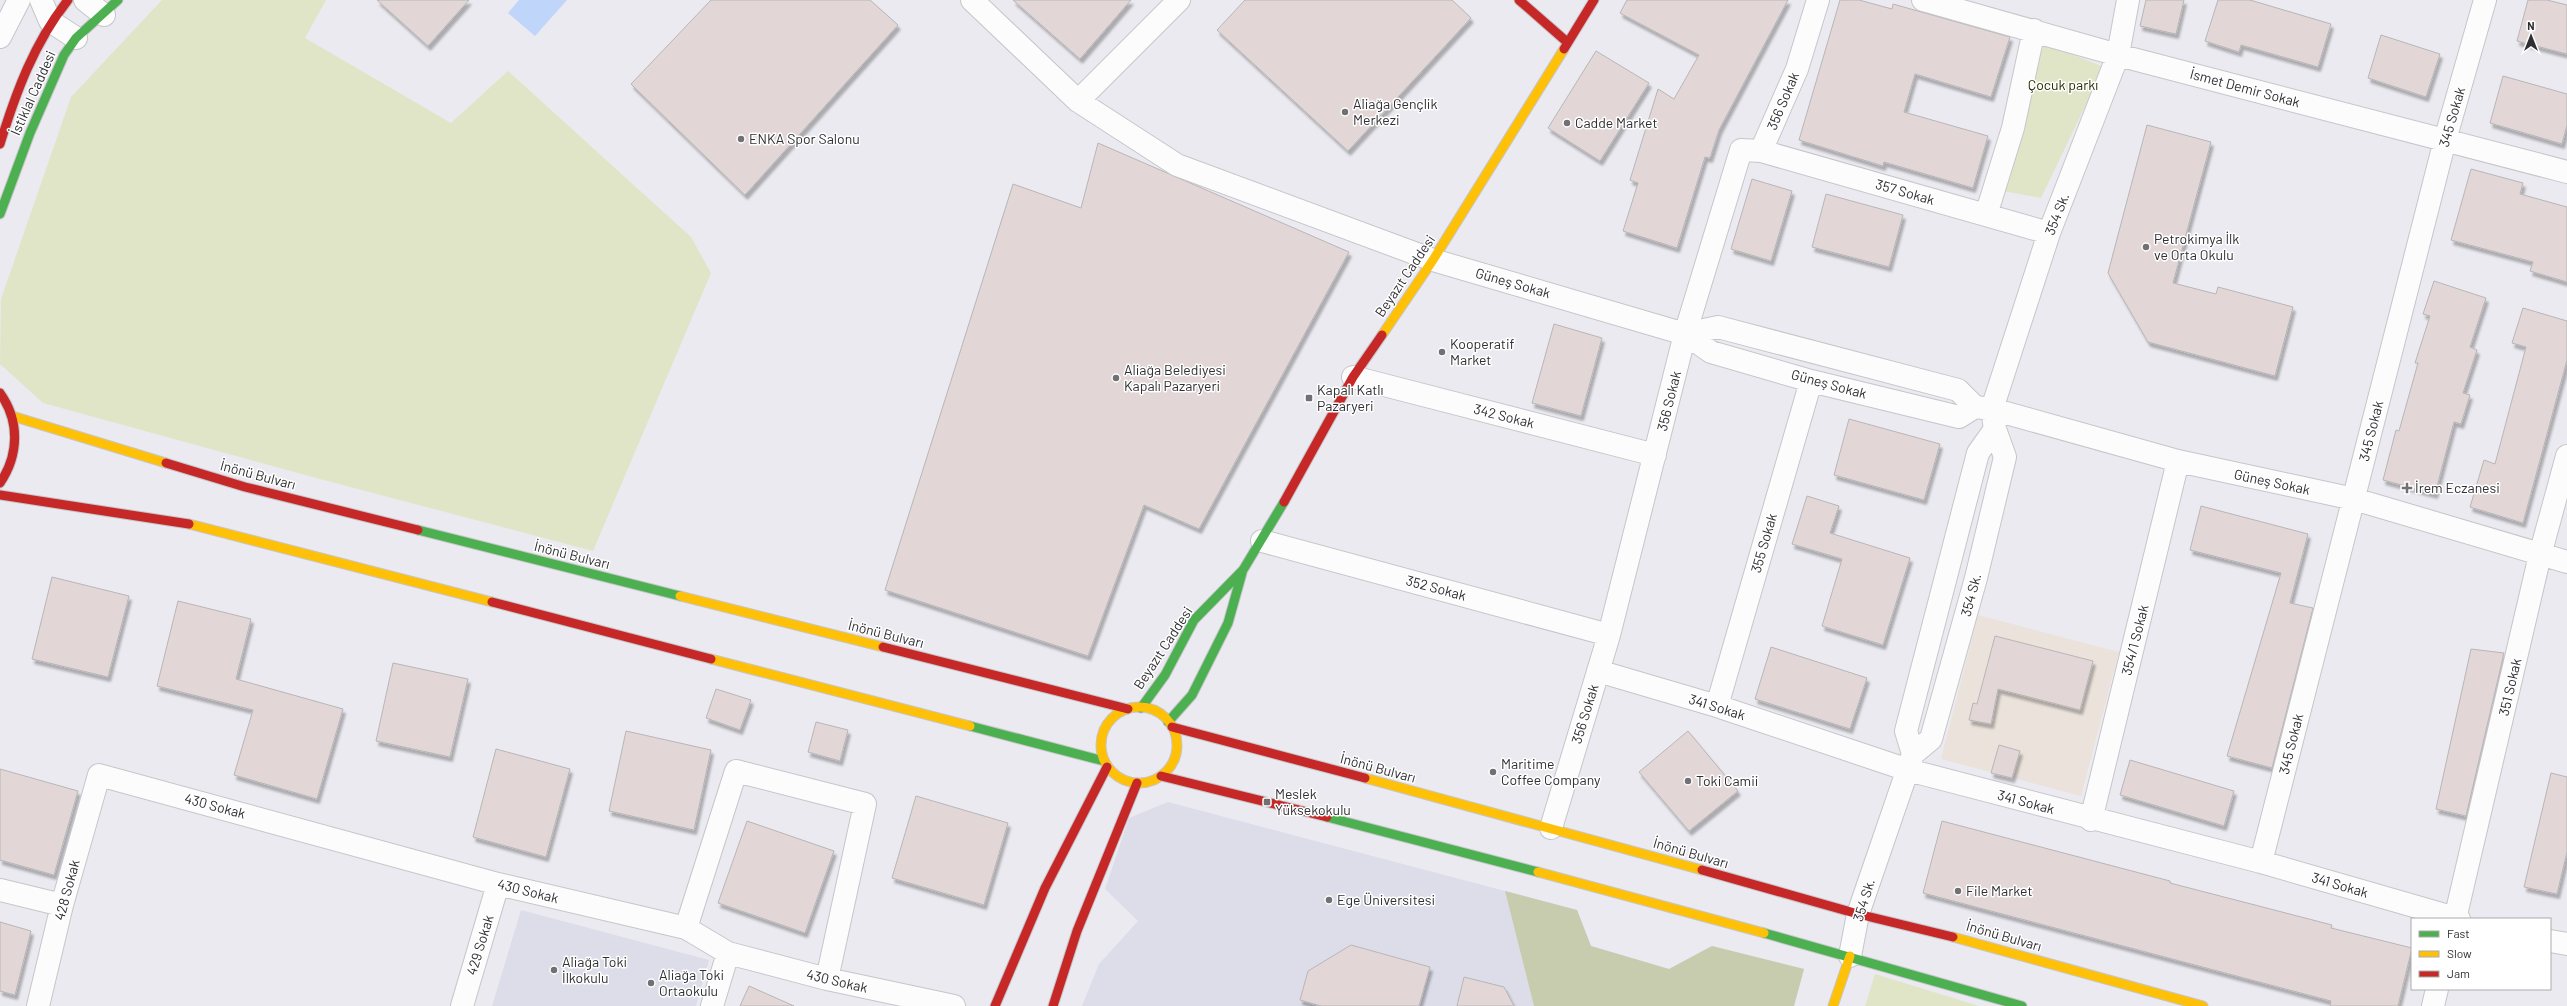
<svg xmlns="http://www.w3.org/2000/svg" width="2567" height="1006" font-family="Barlow,sans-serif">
	<defs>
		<filter id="shadow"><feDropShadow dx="2.5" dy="4.5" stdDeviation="1" flood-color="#0004"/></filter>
	</defs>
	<rect width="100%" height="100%" fill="#eaeaf0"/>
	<path fill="#ebe2db" d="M 1978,615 L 2119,652 L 2081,796 L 1941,759 Z"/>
	<path fill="#dddde9" d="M 1168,802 L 1577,910 L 1591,946 L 1669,969 L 1712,946 L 1804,969 L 1794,1006 L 1082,1006 L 1099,964 L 1138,921 L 1105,889 L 1129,818 Z
		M 521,910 L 709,960 L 696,1006 L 492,1006 Z"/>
	<path fill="#e1e5c7" d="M 162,0 L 326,0 L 305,38 L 451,123 L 508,71 L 691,237 L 711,273 L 593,551 L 320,479 L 43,403 L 0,364 L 1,299 L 71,97 Z
		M 2044,43 L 2104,67 L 2041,198 L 2003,191 Z
		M 1875,974 L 1979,1006 L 1865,1006 Z"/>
	<path fill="#c8ccaf" d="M 1505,891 L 1577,910 L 1591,946 L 1669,969 L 1712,946 L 1804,969 L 1794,1006 L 1534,1006 Z"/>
	<path fill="#bfd6fa" d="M 519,0 L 567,0 L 535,36 L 508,13 Z"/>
	<path fill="#e2d7d6" stroke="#b7b5b7" filter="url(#shadow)" d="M 377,0 L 469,0 L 428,46 Z
		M 711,0 L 870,0 L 898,25 L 745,195 L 631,84 Z
		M 1013,0 L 1131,0 L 1080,59 Z
		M 1245,0 L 1452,0 L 1471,18 L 1348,151 L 1217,30 Z
		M 1627,0 L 1788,0 L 1719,130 L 1710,158 L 1705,157 L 1677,248 L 1623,231 L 1638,183 L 1630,180 L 1658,89 L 1674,99 L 1699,55 L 1620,13 Z
		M 1840,0 L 1859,0 L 1892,9 L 1893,4 L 2010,37 L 1991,97 L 1915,74 L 1904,112 L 1988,136 L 1973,188 L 1884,162 L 1883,166 L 1799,140 Z
		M 2146,0 L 2184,0 L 2176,34 L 2140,26 Z
		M 2218,0 L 2250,0 L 2331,24 L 2318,67 L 2241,45 L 2239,52 L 2205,41 Z
		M 2528,0 L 2547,0 L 2567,5 L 2567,54 L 2517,41 Z
		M 2381,35 L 2440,54 L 2426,97 L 2368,78 Z
		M 1596,51 L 1649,83 L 1600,161 L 1548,128 Z
		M 2503,76 L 2567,94 L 2567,125 L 2562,144 L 2490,123 Z
		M 2147,125 L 2211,142 L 2173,283 L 2216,294 L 2218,287 L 2293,307 L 2275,376 L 2148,342 L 2108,273 Z
		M 1098,143 L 1349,252 L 1199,529 L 1144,505 L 1088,656 L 885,590 L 1013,184 L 1081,208 Z
		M 2471,169 L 2523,183 L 2520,194 L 2567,207 L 2567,282 L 2530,271 L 2533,262 L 2451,240 Z
		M 1752,179 L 1792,191 L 1771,261 L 1731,249 Z
		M 1826,194 L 1903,215 L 1889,267 L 1812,247 Z
		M 2434,281 L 2486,298 L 2470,347 L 2477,350 L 2463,393 L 2470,395 L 2461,424 L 2454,422 L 2435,494 L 2383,480 L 2396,430 L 2399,431 L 2418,363 L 2415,363 L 2430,316 L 2423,314 Z
		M 2523,308 L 2567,321 L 2567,360 L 2523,523 L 2470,507 L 2484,460 L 2495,464 L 2526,347 L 2512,343 Z
		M 1554,324 L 1602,338 L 1581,416 L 1532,403 Z
		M 1849,419 L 1940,444 L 1924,500 L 1834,475 Z
		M 1807,496 L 1839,506 L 1830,533 L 1910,558 L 1883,645 L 1822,626 L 1842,559 L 1792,544 Z
		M 2201,506 L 2308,534 L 2290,603 L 2313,608 L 2272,768 L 2227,756 L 2281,573 L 2190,550 Z
		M 52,577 L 129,596 L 108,677 L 32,659 Z
		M 178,601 L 251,619 L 236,679 L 343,709 L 317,799 L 234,775 L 253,710 L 157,686 Z
		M 1995,636 L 2093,661 L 2080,710 L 1998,689 L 1991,724 L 1969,720 L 1973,703 L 1977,704 Z
		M 1771,647 L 1867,678 L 1850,729 L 1755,699 Z
		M 2471,649 L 2504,653 L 2466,816 L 2436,809 Z
		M 393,663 L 468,679 L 450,757 L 376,741 Z
		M 716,689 L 751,700 L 740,730 L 706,718 Z
		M 816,722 L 848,730 L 840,761 L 808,752 Z
		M 626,731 L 711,750 L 694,830 L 609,811 Z
		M 1688,731 L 1738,791 L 1689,831 L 1639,772 Z
		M 1999,745 L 2020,751 L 2012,778 L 1991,773 Z
		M 496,749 L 570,769 L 546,857 L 473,837 Z
		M 2130,760 L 2234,791 L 2224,826 L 2120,795 Z
		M 0,769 L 78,791 L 54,875 L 0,860 Z
		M 2551,773 L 2567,777 L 2567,852 L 2557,894 L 2524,887 Z
		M 916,796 L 1008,823 L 984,905 L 892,878 Z
		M 747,821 L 834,851 L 805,933 L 718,903 Z
		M 1942,821 L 2170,881 L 2170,883 L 2332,925 L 2331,928 L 2412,948 L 2398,1006 L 2330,1006 L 2331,1001 L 1923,893 Z
		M 0,922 L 31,931 L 15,995 L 0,991 Z
		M 1351,945 L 1430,967 L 1419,1006 L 1321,1006 L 1300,1000 L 1308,971 Z
		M 1464,977 L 1504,987 L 1514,1006 L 1457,1006 Z
		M 749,986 L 794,1006 L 740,1006 Z"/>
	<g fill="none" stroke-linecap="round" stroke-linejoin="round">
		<g stroke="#c6c6ca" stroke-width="24">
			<path id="street" d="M 41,0 L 50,21 L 76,38
				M 85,0 L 104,15
				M 972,0 L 1078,101 L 1177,165 L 1433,260 L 1685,334 L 1711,352 L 1811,381 L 1959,417 L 1975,407
				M 1923,0 L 2118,55 L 2567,172
				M 0,37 L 19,0
				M 1078,101 L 1179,0
				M 1761,151 L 2049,233
				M 1986,215 L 2013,128 L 2034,30
				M 1685,334 L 1718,327 L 1958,390 L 1975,407 L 1992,409 L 2178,461 L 2354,499 L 2567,562
				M 1353,377 L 1655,455
				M 1262,541 L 1609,635
				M 1598,671 L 1717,706 L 1908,770 L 2261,862 L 2459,919
				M 1717,706 L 1811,381
				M 1913,754 L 1906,731 L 1978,453 L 1995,429
				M 2091,820 L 2178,461
				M 1551,828 L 1609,635 L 1685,334 L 1741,150 L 1761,151 L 1797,69 L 1818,0
				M 2261,862 L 2445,140 L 2485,0
				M 0,890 L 62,905
				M 2455,919 L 2540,555 L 2567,456
				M 686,928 L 736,771 L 865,804 L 827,979
				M 2550,941 L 2567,944
				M 1850,956 L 1858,914 L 1913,754 L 1931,739 L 1976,578 L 2005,457 L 1995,429 L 1992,409 L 2049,233 L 2118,55 L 2128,0
				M 38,1006 L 62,905 L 99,775 L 498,884 L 686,928 L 728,953 L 827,979 L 954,1006
				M 462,1006 L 498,884
				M 712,1006 L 728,953
				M 2433,1006 L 2437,989"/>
		</g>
		<g stroke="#c6c6ca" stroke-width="11">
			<path id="fast" d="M 0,214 L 30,133 L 64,55 L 76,38 L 118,0
				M 418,530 L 680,596
				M 1141,708 L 1165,675 L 1194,620 L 1243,570 L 1284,502
				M 1168,722 L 1192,695 L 1228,623 L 1242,573
				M 970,726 L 1104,761
				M 1327,817 L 1538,872
				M 1764,933 L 2022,1006"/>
		</g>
		<g stroke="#c6c6ca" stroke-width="11">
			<path id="slow" d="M 1382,335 L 1433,260 L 1564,49
				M 12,416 L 166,463
				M 189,524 L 492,602
				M 680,596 L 883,647
				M 711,659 L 970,726
				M1101 745a38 38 0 1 1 76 0a38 38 0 1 1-76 0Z
				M 1365,778 L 1702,870
				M 1538,872 L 1764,933
				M 1953,937 L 2203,1006
				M 1833,1006 L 1850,956"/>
		</g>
		<g stroke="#c6c6ca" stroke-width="11">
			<path id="jam" d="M 1519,0 L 1567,42
				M 1564,49 L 1594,0
				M 0,144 C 16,92 34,43 68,0
				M 0,393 C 20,421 19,455 0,483
				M 166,463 L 245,487 L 418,530
				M 0,495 L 189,524
				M 1284,502 L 1353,377 L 1382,335
				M 492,602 L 711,659
				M 883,647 L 1128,709
				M 1172,727 L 1365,778
				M 1161,776 L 1327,817
				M 1702,870 L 1858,914 L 1953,937
				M 995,1006 L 1045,888 L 1107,767
				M 1053,1006 L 1077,931 L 1137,783"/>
		</g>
		<use href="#street" stroke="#fcfcfd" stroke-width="22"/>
		<use href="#fast" stroke="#4caf50" stroke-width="9"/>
		<use href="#slow" stroke="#ffc107" stroke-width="9"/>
		<use href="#jam" stroke="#c62828" stroke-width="9"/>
	</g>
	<g fill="#707075" stroke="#fff" stroke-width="1.5">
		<circle cx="1345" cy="112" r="4"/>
		<circle cx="1567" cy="123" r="4"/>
		<circle cx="741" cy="139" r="4"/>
		<circle cx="2146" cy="247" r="4"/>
		<circle cx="1442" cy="352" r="4"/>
		<circle cx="1116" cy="378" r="4"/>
		<rect x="1305" y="394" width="8" height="8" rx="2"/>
		<path d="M2405 482h4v4h4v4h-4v4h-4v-4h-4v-4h4z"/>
		<circle cx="1493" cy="772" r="4"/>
		<circle cx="1688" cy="781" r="4"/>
		<rect x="1263" y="798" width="8" height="8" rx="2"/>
		<circle cx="1958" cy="891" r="4"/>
		<circle cx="1329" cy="900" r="4"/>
		<circle cx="554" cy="970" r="4"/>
		<circle cx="651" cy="983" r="4"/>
	</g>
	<g text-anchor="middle" stroke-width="3" stroke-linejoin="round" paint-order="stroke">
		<g font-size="14" fill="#292c00" stroke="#fff">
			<text x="2063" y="90">Çocuk parkı</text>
		</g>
		<g font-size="14" fill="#2f2f33" stroke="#fff">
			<text transform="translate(2245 88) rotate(15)" y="5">İsmet Demir Sokak</text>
			<text transform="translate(33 93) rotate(-66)" y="5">İstiklal Caddesi</text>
			<text transform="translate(1783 101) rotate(-67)" y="5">356 Sokak</text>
			<text transform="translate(2452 117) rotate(-74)" y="5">345 Sokak</text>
			<text transform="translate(1905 192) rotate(16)" y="5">357 Sokak</text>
			<text transform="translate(2057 214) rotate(-69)" y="5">354 Sk.</text>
			<text transform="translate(1405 276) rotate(-56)" y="5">Beyazıt Caddesi</text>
			<text transform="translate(1513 283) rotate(16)" y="5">Güneş Sokak</text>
			<text transform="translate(1829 384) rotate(15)" y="5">Güneş Sokak</text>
			<text transform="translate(1669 401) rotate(-76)" y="5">356 Sokak</text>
			<text transform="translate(1504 416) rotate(14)" y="5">342 Sokak</text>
			<text transform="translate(2371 431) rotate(-76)" y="5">345 Sokak</text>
			<text transform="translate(258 475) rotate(15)" y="5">İnönü Bulvarı</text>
			<text transform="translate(2272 482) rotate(12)" y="5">Güneş Sokak</text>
			<text transform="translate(1764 543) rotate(-74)" y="5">355 Sokak</text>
			<text transform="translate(572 555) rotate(14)" y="5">İnönü Bulvarı</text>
			<text transform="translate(1436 588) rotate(15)" y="5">352 Sokak</text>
			<text transform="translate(1971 595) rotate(-75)" y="5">354 Sk.</text>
			<text transform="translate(886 634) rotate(14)" y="5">İnönü Bulvarı</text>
			<text transform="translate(2135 640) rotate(-76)" y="5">354/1 Sokak</text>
			<text transform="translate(1163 648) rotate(-57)" y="5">Beyazıt Caddesi</text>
			<text transform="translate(2510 687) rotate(-77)" y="5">351 Sokak</text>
			<text transform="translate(1717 707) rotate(17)" y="5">341 Sokak</text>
			<text transform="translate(1585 714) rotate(-73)" y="5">356 Sokak</text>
			<text transform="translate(2291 744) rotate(-76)" y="5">345 Sokak</text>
			<text transform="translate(1378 768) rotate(15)" y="5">İnönü Bulvarı</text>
			<text transform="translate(2026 802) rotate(15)" y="5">341 Sokak</text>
			<text transform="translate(215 806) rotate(15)" y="5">430 Sokak</text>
			<text transform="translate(1691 853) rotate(16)" y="5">İnönü Bulvarı</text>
			<text transform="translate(2340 885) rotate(16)" y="5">341 Sokak</text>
			<text transform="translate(67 890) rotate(-75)" y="5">428 Sokak</text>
			<text transform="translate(528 891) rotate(14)" y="5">430 Sokak</text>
			<text transform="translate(1864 900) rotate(-73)" y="5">354 Sk.</text>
			<text transform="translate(2004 936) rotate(16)" y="5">İnönü Bulvarı</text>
			<text transform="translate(480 945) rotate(-73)" y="5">429 Sokak</text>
			<text transform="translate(837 981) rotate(13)" y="5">430 Sokak</text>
		</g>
		<g font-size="14" fill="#2f2f33" stroke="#fff" text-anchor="start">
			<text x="1353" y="109">Aliağa Gençlik<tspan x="1353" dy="16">Merkezi</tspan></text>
			<text x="1575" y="128">Cadde Market</text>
			<text x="749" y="144">ENKA Spor Salonu</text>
			<text x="2154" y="244">Petrokimya İlk<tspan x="2154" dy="16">ve Orta Okulu</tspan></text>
			<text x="1450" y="349">Kooperatif<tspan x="1450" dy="16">Market</tspan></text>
			<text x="1124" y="375">Aliağa Belediyesi<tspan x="1124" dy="16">Kapalı Pazaryeri</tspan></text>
			<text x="1317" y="395">Kapalı Katlı<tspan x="1317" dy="16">Pazaryeri</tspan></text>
			<text x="2415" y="493">İrem Eczanesi</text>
			<text x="1501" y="769">Maritime<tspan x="1501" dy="16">Coffee Company</tspan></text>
			<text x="1696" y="786">Toki Camii</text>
			<text x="1275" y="799">Meslek<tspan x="1275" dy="16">Yüksekokulu</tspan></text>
			<text x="1966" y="896">File Market</text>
			<text x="1337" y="905">Ege Üniversitesi</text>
			<text x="562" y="967">Aliağa Toki<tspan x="562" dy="16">İlkokulu</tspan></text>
			<text x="659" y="980">Aliağa Toki<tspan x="659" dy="16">Ortaokulu</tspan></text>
		</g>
	</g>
	<rect x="2411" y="918" width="140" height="72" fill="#ffffff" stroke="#acacad"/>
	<rect x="2419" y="931" width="20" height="6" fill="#4caf50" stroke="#acacad"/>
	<text x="2447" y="938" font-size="12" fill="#2f2f33">Fast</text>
	<rect x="2419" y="951" width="20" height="6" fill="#ffc107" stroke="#acacad"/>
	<text x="2447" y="958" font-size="12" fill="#2f2f33">Slow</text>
	<rect x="2419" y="971" width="20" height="6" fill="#c62828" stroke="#acacad"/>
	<text x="2447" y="978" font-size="12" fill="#2f2f33">Jam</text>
	<g transform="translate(2531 36)" stroke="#ffffff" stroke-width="3" paint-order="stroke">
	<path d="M0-3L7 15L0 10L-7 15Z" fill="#2f2f33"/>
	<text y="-6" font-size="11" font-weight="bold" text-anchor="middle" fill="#2f2f33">N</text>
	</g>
</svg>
